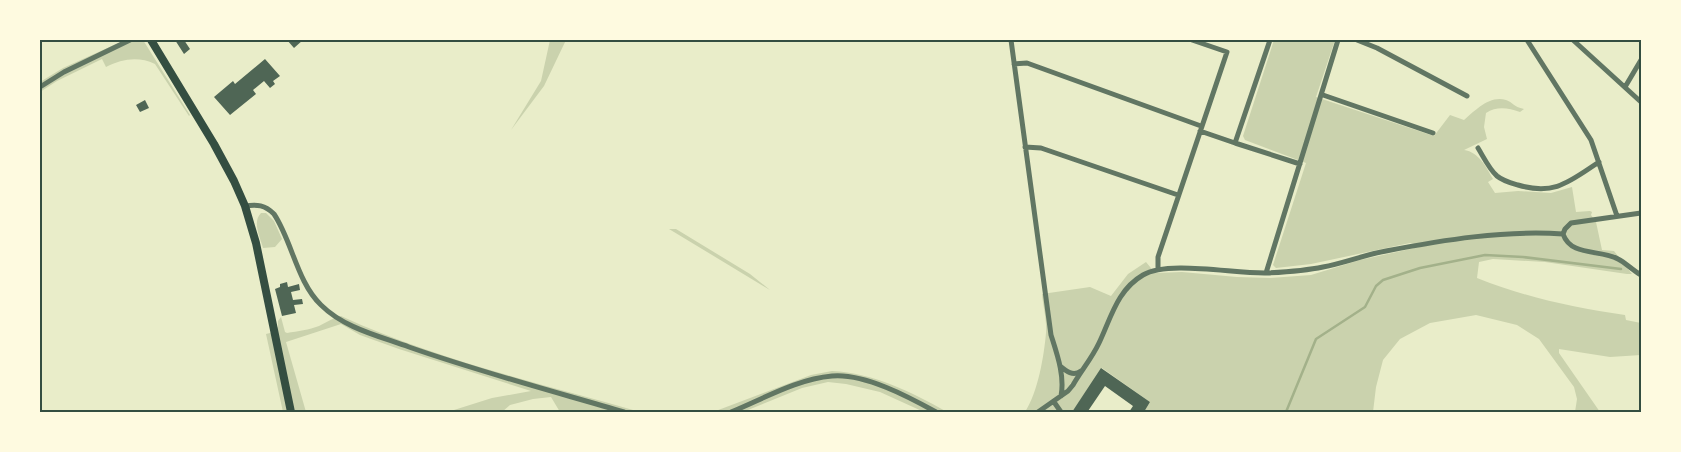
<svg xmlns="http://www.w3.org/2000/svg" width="1681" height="452" font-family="'DejaVu Sans',sans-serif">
	<rect width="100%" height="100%" fill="#e9edc9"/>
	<path fill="#cad2ad" d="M 125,40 L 143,40 L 190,115 L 189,116 L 155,64 C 138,56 122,59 106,67 L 102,59 L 57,81 L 40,92 L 40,82 L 63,68 Z
		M 550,40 L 566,40 L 544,86 L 511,130 L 541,81 Z
		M 1274,40 L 1335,40 L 1316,97 L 1434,136 L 1450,115 L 1464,120 C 1475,111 1489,95 1506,100 C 1513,102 1513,107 1524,109 L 1520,112 C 1508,108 1497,106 1486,113 L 1484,127 L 1487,139 L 1464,150 C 1479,152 1486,167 1493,179 L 1488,182 L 1495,193 L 1518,191 L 1551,193 L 1572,187 L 1576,212 L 1590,211 L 1592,212 L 1591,215 L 1596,222 L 1602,250 L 1614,251 L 1632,274 L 1627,274 L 1545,262 L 1493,259 L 1479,262 L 1477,278 C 1525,297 1574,308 1625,315 L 1626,320 L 1641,323 L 1641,355 L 1610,357 L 1559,349 L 1559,353 L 1600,412 L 1575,412 L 1577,399 L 1574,387 L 1539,339 L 1517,325 L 1476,315 L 1430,323 L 1400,339 L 1383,360 L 1376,387 L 1373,412 L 1144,412 L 1150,402 L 1102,368 L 1072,412 L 1050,410 L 1046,412 L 1025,412 C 1038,392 1044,356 1046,333 C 1047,320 1043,306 1042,294 L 1090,287 L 1111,296 L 1128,274 L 1146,262 L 1155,273 L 1182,272 L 1237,277 L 1270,278 L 1311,275 L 1360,260 L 1424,246 L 1410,243 L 1311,264 L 1276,268 L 1273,265 L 1306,163 L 1245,140 L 1243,136 Z
		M 261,213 L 266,213 L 274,221 L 282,239 L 275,247 L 263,248 C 260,237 252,222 261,213 Z
		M 669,229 L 676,229 L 750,274 L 770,290 Z
		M 341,316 C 434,359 542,384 640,412 L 606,412 L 591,410 L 581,412 L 560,412 L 551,397 L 533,399 L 510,405 L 502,412 L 453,412 L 454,410 L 492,398 L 531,391 L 399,349 L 360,335 L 341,324 L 286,342 L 306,412 L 283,412 L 266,334 L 270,333 L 278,327 L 278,321 L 281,317 L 285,332 L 287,333 C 298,331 309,330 319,326 C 327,322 333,318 341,316 Z
		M 832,371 C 873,373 912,392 947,412 L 924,412 L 880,392 L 846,384 L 828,382 L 802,388 L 743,412 L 713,412 L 811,375 Z"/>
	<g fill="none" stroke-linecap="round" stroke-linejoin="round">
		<path stroke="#a3b18a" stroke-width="2.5" d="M 1286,412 L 1316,339 L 1365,307 L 1376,286 L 1383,280 L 1420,268 L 1485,255 L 1523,257 L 1621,269"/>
	</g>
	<path fill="#4f6655" d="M 175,40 L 184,40 L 190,49 L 184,54 Z
		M 287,40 L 303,40 L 294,48 Z
		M 265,59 L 280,76 L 273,81 L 275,84 L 270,88 L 264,81 L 253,90 L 256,94 L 230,115 L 214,97 L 233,81 L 235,84 Z
		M 145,100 L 149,108 L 140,112 L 136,105 Z
		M 287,282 L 288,287 L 299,284 L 300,290 L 291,292 L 293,300 L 302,299 L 303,304 L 294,305 L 296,313 L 282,316 L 275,289 L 280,287 L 280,284 Z
		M 1101,368 L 1150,402 L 1144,412 L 1129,412 L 1133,406 L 1105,386 L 1088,411 L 1090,412 L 1072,412 Z"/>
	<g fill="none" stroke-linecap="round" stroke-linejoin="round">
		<path stroke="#617663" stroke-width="5" d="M 1011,40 L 1051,335 C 1057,354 1065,376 1061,396
			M 1270,40 L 1235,143 L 1300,164
			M 1357,40 L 1377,48 L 1467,96
			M 1527,40 L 1591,140 L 1617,216
			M 1573,40 L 1641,102
			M 1014,64 L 1027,63 L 1201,126
			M 40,87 L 64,72 L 130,40
			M 1625,87 L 1641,60
			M 1323,95 L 1433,133
			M 1200,131 L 1235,143
			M 1025,147 L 1041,148 L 1178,195
			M 1478,148 C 1483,156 1489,169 1497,176 C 1503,181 1511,183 1518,185 C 1555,196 1570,181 1599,162
			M 245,206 C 257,204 265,205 274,214 C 292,241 297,282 321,305 C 344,328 379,336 409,347 C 480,372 552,391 624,412
			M 1563,234 C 1571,257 1600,249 1618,259 C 1626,263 1632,270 1641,275
			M 1563,234 L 1565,229 L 1571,223 L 1641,213
			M 1158,269 L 1158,257 L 1227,52 L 1192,40
			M 1266,273 L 1338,40
			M 1060,366 C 1066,371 1073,377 1081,371
			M 1054,402 L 1061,412
			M 731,412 C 763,399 797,379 832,376 C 864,373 909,397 936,412
			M 1038,412 L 1068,391 L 1073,385 C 1081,371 1092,358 1099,343 C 1111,318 1117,290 1143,275 C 1168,260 1235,274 1267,273 C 1286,272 1304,271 1323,267 C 1344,263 1364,255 1386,251 C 1443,240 1504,230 1563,234"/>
		<path stroke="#344e41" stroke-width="8" d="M 151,40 L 214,144 L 234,181 L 245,206 L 256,243 L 291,412"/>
	</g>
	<rect width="1681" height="452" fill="none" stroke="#fefae0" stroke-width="82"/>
	<rect x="41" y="41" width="1599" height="370" fill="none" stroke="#344e41" stroke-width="2"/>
</svg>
